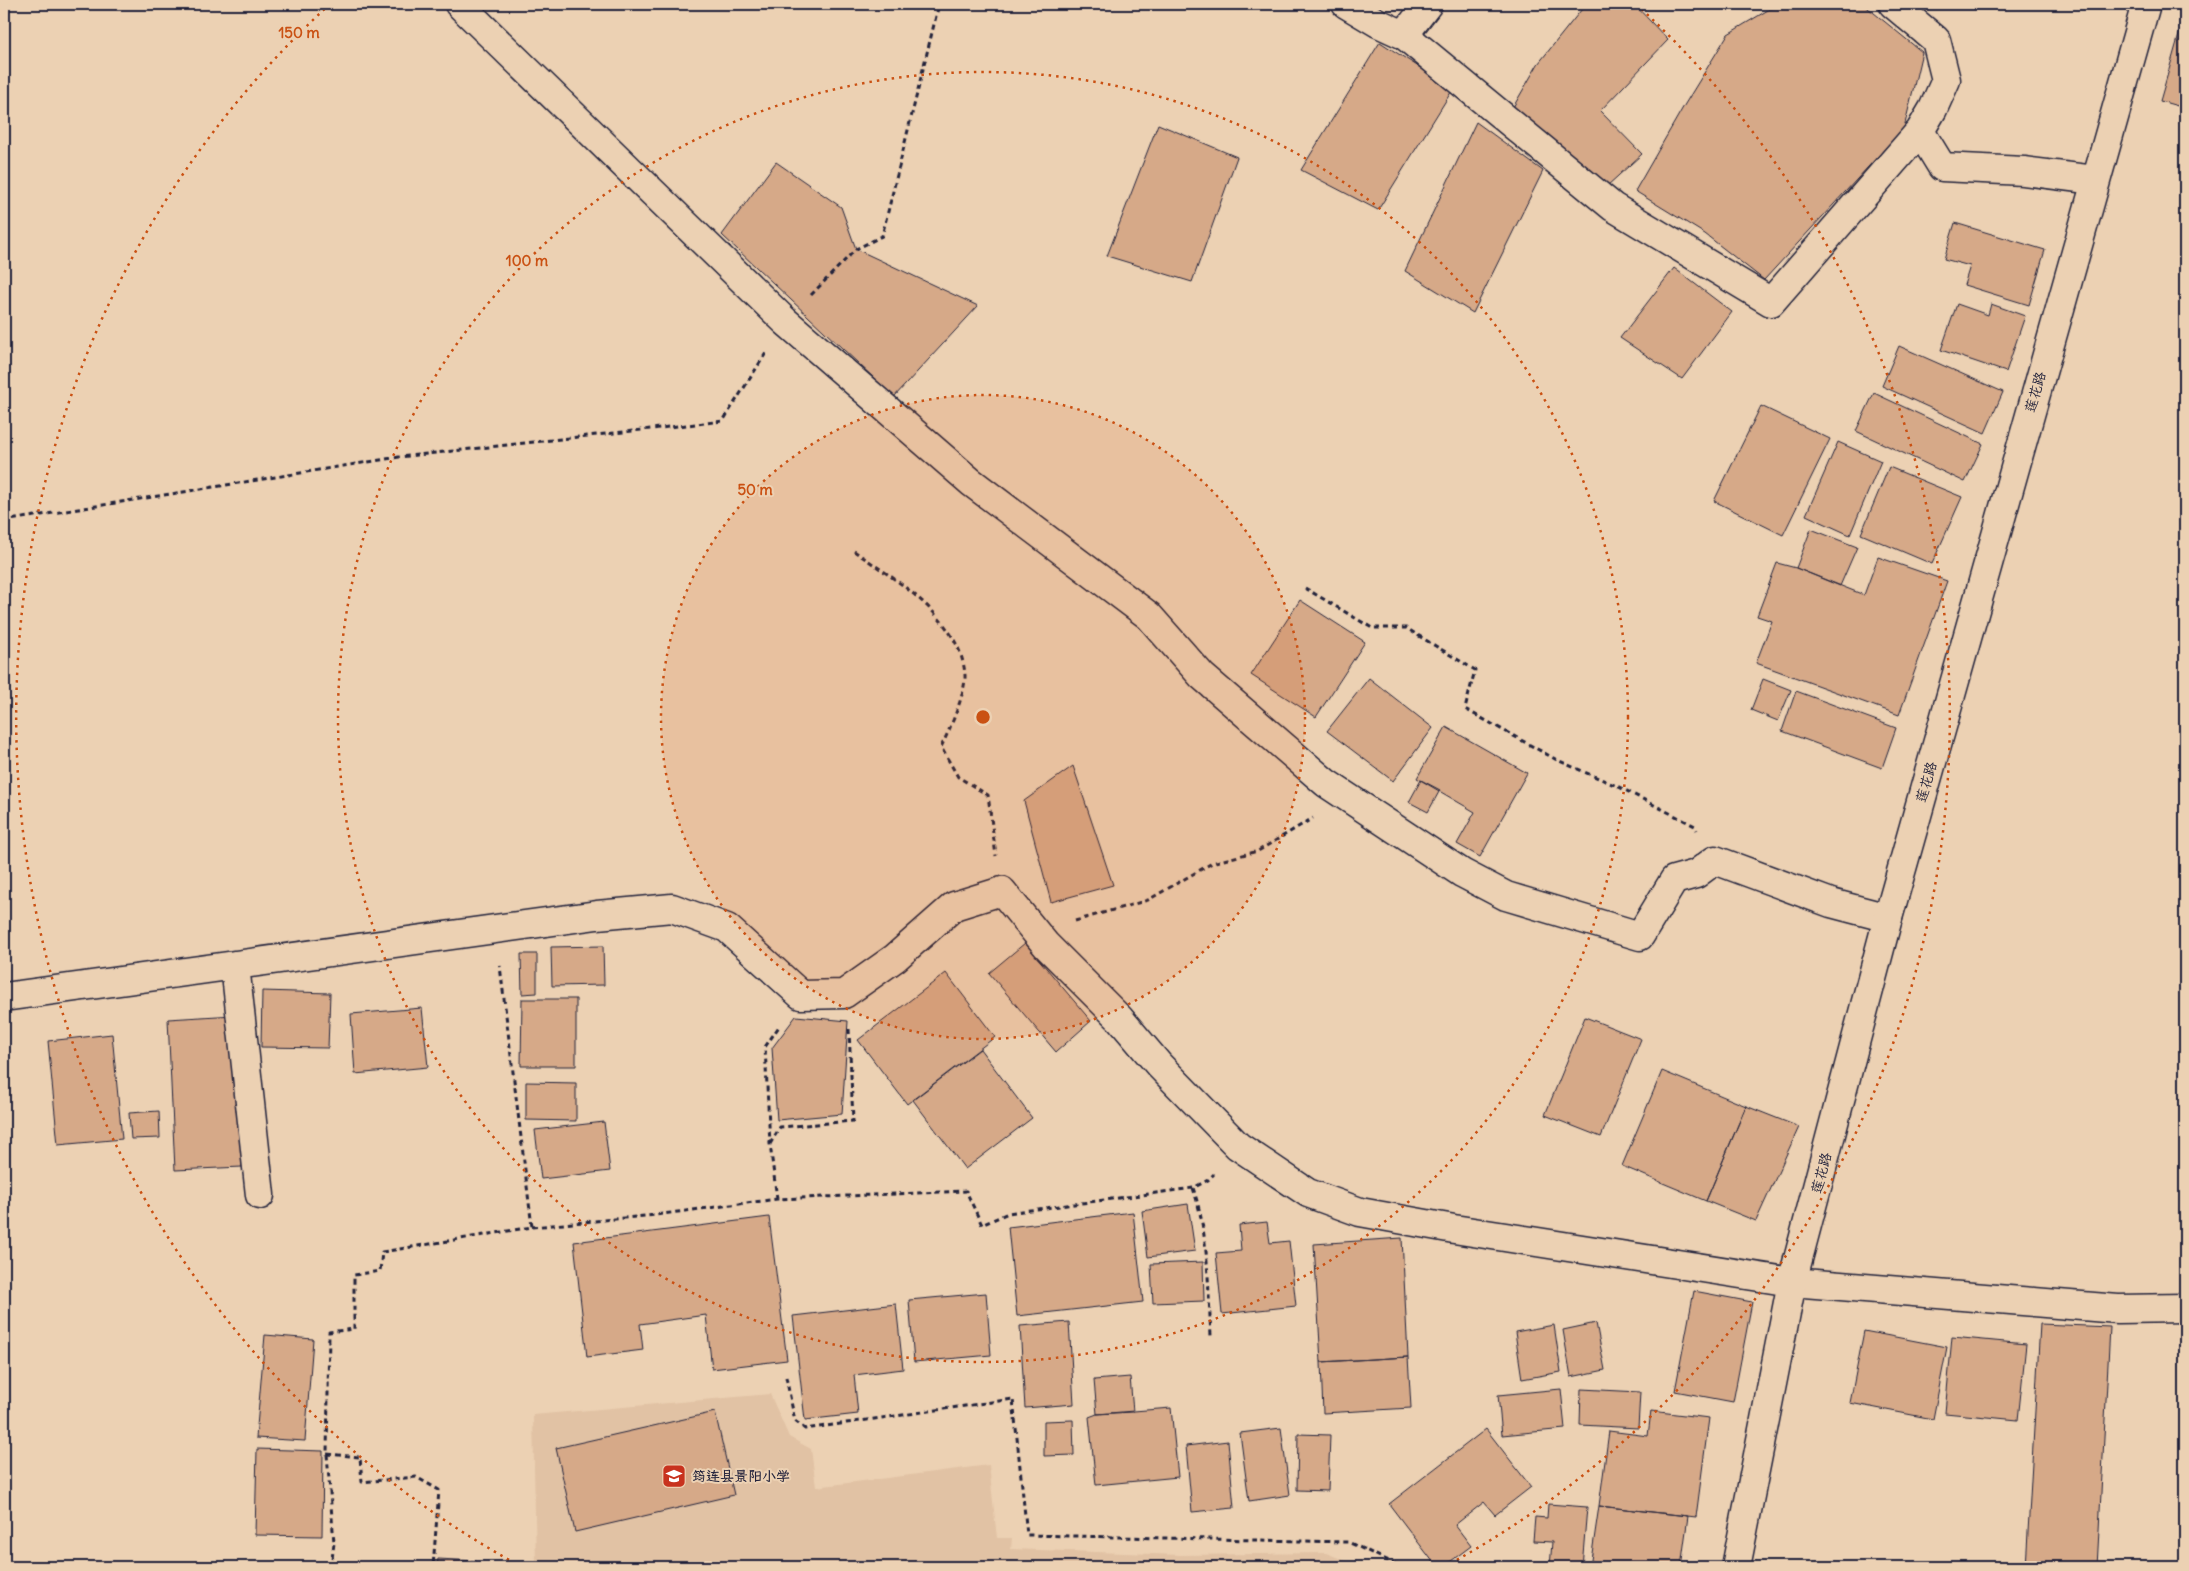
<svg xmlns="http://www.w3.org/2000/svg" width="2189" height="1571" font-family="Delius,'LXGW WenKai TC',sans-serif">
	<rect width="100%" height="100%" fill="#ecd1b3"/>
	<filter id="ink" filterUnits="userSpaceOnUse"><feTurbulence type="fractalNoise" baseFrequency=".02" numOctaves="2"/><feDisplacementMap in="SourceGraphic" scale="10" xChannelSelector="R" yChannelSelector="G"/><feConvolveMatrix kernelMatrix="1 2 1 2 8 2 1 2 1" color-interpolation-filters="sRGB"/></filter>
	<g filter="url(#ink)">
		<path fill="#e1c2a4" d="M 770,1394 L 789,1437 L 811,1449 L 816,1487 L 989,1465 L 997,1538 L 1012,1538 L 1011,1549 L 1181,1555 L 1326,1553 L 1361,1567 L 536,1567 L 533,1415 Z"/>
		<path fill="#d6a988" stroke="#22223b" d="M 1586,4 L 1634,4 L 1668,40 L 1600,111 L 1642,154 L 1607,186 L 1512,109 L 1538,64 Z
			M 1778,4 L 1863,4 L 1922,52 L 1904,128 L 1764,280 L 1705,234 L 1635,191 L 1685,104 L 1728,34 Z
			M 2185,14 L 2185,108 L 2160,101 Z
			M 1380,42 L 1453,89 L 1378,210 L 1301,170 Z
			M 1476,122 L 1543,171 L 1473,313 L 1405,271 Z
			M 1158,124 L 1237,157 L 1192,282 L 1107,256 Z
			M 776,162 L 841,207 L 856,249 L 978,306 L 894,397 L 722,235 Z
			M 1955,223 L 2045,250 L 2029,305 L 1964,285 L 1970,266 L 1944,259 Z
			M 1674,268 L 1732,312 L 1682,379 L 1620,338 Z
			M 1957,304 L 1988,315 L 1991,304 L 2025,316 L 2006,372 L 1941,350 Z
			M 1899,346 L 2003,392 L 1985,433 L 1882,386 Z
			M 1874,393 L 1983,444 L 1965,482 L 1856,431 Z
			M 1761,406 L 1830,439 L 1783,535 L 1714,501 Z
			M 1838,442 L 1881,461 L 1850,535 L 1806,515 Z
			M 1889,467 L 1962,497 L 1932,564 L 1861,534 Z
			M 1811,529 L 1857,547 L 1840,586 L 1796,568 Z
			M 1878,557 L 1947,581 L 1899,715 L 1756,663 L 1772,621 L 1757,616 L 1777,563 L 1796,568 L 1864,595 Z
			M 1300,600 L 1365,642 L 1316,717 L 1251,675 Z
			M 1369,678 L 1433,728 L 1393,781 L 1327,731 Z
			M 1763,679 L 1791,690 L 1778,721 L 1751,710 Z
			M 1796,691 L 1896,728 L 1882,768 L 1782,731 Z
			M 1446,727 L 1527,773 L 1480,857 L 1457,844 L 1475,812 L 1417,778 Z
			M 1073,766 L 1113,885 L 1051,902 L 1024,801 Z
			M 1421,780 L 1440,790 L 1428,812 L 1409,802 Z
			M 1025,943 L 1091,1021 L 1056,1052 L 989,973 Z
			M 603,946 L 604,985 L 552,986 L 551,947 Z
			M 521,954 L 537,954 L 537,993 L 522,994 Z
			M 946,973 L 995,1037 L 907,1104 L 858,1040 Z
			M 262,991 L 330,993 L 328,1048 L 261,1047 Z
			M 522,999 L 576,999 L 576,1066 L 521,1066 Z
			M 422,1008 L 428,1067 L 355,1074 L 351,1014 Z
			M 234,1015 L 242,1167 L 175,1170 L 168,1019 Z
			M 796,1016 L 848,1021 L 842,1114 L 777,1120 L 772,1048 Z
			M 1585,1017 L 1641,1039 L 1601,1137 L 1545,1115 Z
			M 112,1034 L 122,1139 L 58,1145 L 48,1041 Z
			M 980,1049 L 1032,1118 L 965,1169 L 913,1100 Z
			M 1662,1071 L 1746,1106 L 1706,1201 L 1622,1166 Z
			M 526,1082 L 576,1083 L 576,1121 L 526,1120 Z
			M 1746,1106 L 1799,1127 L 1756,1221 L 1706,1201 Z
			M 159,1111 L 160,1138 L 131,1139 L 129,1113 Z
			M 604,1122 L 610,1171 L 541,1179 L 535,1130 Z
			M 1188,1204 L 1195,1251 L 1148,1257 L 1142,1211 Z
			M 1133,1212 L 1143,1302 L 1017,1316 L 1008,1227 Z
			M 769,1217 L 787,1360 L 712,1369 L 706,1315 L 640,1324 L 643,1350 L 587,1357 L 574,1242 Z
			M 1267,1222 L 1270,1243 L 1289,1241 L 1296,1306 L 1222,1314 L 1216,1253 L 1241,1251 L 1239,1225 Z
			M 1402,1238 L 1408,1357 L 1321,1362 L 1314,1244 Z
			M 1203,1262 L 1204,1301 L 1153,1303 L 1151,1264 Z
			M 1694,1291 L 1752,1302 L 1733,1402 L 1675,1391 Z
			M 986,1293 L 991,1355 L 914,1362 L 909,1300 Z
			M 896,1304 L 903,1369 L 854,1375 L 858,1414 L 805,1420 L 793,1316 Z
			M 1069,1322 L 1074,1404 L 1025,1408 L 1020,1326 Z
			M 1596,1323 L 1605,1370 L 1571,1377 L 1563,1330 Z
			M 2040,1324 L 2110,1327 L 2097,1567 L 2026,1567 Z
			M 1554,1325 L 1561,1372 L 1522,1379 L 1515,1332 Z
			M 1864,1331 L 1947,1347 L 1933,1419 L 1850,1403 Z
			M 265,1335 L 313,1339 L 305,1441 L 256,1438 Z
			M 1952,1337 L 2026,1344 L 2018,1420 L 1945,1413 Z
			M 1408,1357 L 1411,1408 L 1323,1413 L 1321,1362 Z
			M 1130,1377 L 1133,1412 L 1097,1414 L 1094,1380 Z
			M 1561,1389 L 1565,1429 L 1502,1435 L 1498,1395 Z
			M 1581,1389 L 1640,1392 L 1638,1428 L 1580,1425 Z
			M 1171,1408 L 1178,1477 L 1096,1485 L 1089,1417 L 1097,1414 Z
			M 1651,1411 L 1709,1418 L 1696,1517 L 1599,1506 L 1609,1431 L 1648,1436 Z
			M 715,1412 L 734,1495 L 575,1532 L 556,1448 Z
			M 1073,1420 L 1074,1455 L 1044,1456 L 1044,1421 Z
			M 1281,1428 L 1290,1495 L 1249,1501 L 1240,1433 Z
			M 1486,1429 L 1531,1487 L 1495,1515 L 1484,1502 L 1455,1525 L 1471,1546 L 1443,1567 L 1437,1567 L 1389,1504 Z
			M 1298,1434 L 1330,1435 L 1328,1491 L 1297,1490 Z
			M 1228,1441 L 1234,1508 L 1192,1512 L 1186,1446 Z
			M 257,1449 L 323,1451 L 322,1536 L 255,1535 Z
			M 1548,1504 L 1587,1507 L 1582,1567 L 1550,1567 L 1552,1542 L 1533,1541 L 1535,1517 L 1547,1518 Z
			M 1599,1506 L 1688,1516 L 1681,1567 L 1590,1567 Z
			M 438,1559 L 476,1561 L 476,1567 L 437,1567 Z"/>
		<g fill="none" stroke-linecap="round" stroke-linejoin="round">
			<g stroke="#22223b" stroke-width="31">
				<path id="minor" d="M 459,4 L 785,321 L 971,482 L 1149,616 L 1202,676 L 1326,783 L 1462,873 L 1506,896 L 1640,936 L 1674,880 L 1696,874 L 1715,860 L 1831,903 L 1888,918
					M 1346,4 L 1378,23 L 1404,35 L 1613,207 L 1771,302 L 1920,131 L 1942,167 L 2024,171 L 2095,180
					M 1893,4 L 1936,40 L 1946,80 L 1933,109 L 1920,131
					M 1404,35 L 1428,4
					M 235,965 L 260,1195
					M 4,997 L 597,915 L 672,908 L 727,928 L 801,995 L 844,994 L 895,958 L 954,906 L 1002,891 L 1046,945 L 1120,1019 L 1159,1065 L 1238,1146 L 1308,1193 L 1360,1212 L 1454,1229 L 1792,1282 L 2118,1309 L 2185,1308"/>
			</g>
			<g stroke="#22223b" stroke-width="31">
				<path id="secondary" d="M 1736,1567 L 1792,1282 L 1888,918 L 2146,4"/>
			</g>
			<path stroke="#22223b" stroke-width="3" stroke-dasharray="5 4" stroke-linecap="butt" d="M 811,295 L 856,249 L 882,236 L 939,4
				M 4,521 L 399,457 L 723,421 L 766,353
				M 854,551 C 896,580 961,619 965,675 C 966,693 949,731 941,747 L 958,777 L 988,795 L 996,856
				M 1305,588 L 1372,628 L 1406,628 L 1475,670 L 1465,709 L 1557,760 L 1619,787 L 1695,826 L 1697,830
				M 1075,921 L 1148,900 L 1212,863 L 1258,851 L 1313,818
				M 770,1144 L 780,1127 L 853,1121 L 849,1029
				M 1193,1188 C 1209,1235 1208,1286 1211,1336
				M 777,1199 L 770,1144 L 765,1047 L 780,1025
				M 532,1227 L 655,1215 L 777,1199 L 966,1191 L 982,1225 L 1008,1213 L 1193,1188 L 1208,1180 L 1214,1174
				M 786,1377 L 795,1421 L 805,1429 L 1013,1399 L 1027,1535 L 1348,1542 L 1402,1567
				M 327,1454 L 360,1457 L 362,1482 L 416,1477 L 439,1490 L 433,1567
				M 331,1567 L 334,1543 L 327,1454 L 329,1332 L 354,1329 L 354,1275 L 380,1271 L 382,1252 L 532,1227 L 500,966"/>
			<use href="#minor" stroke="#ecd1b3" stroke-width="28"/>
			<use href="#secondary" stroke="#ecd1b3" stroke-width="28"/>
		</g>
	</g>
	<circle cx="983" cy="717" r="322" fill="#ca5113" fill-opacity=".12"/>
	<g fill="none" stroke="#ca5113" stroke-width="2.5" stroke-dasharray="2.5 5">
		<circle cx="983" cy="717" r="322"/>
		<circle cx="983" cy="717" r="645"/>
		<path d="M522 1567A967 967 0 0 1 330 4M1636 4A967 967 0 0 1 1444 1567"/>
	</g>
	<defs>
		<g id="school-square" transform="scale(1.25)"><rect x="-9" y="-9" width="18" height="18" rx="4" fill="#c8321e" stroke="#ecd1b3"/><path d="M0-5L7-2L0 1L-7-2ZM-4 1L0 2.5L4 1V4Q0 6-4 4Z" fill="#fff"/></g>
	</defs>
	<g fill-rule="evenodd">
		<use href="#school-square" x="674" y="1476"/>
	</g>
	<g text-anchor="middle" stroke-width="4" stroke-linejoin="round" paint-order="stroke">
		<g font-size="14" fill="#22223b" stroke="#ecd1b3">
			<text transform="translate(2035 392) rotate(-74)" y="5">莲花路</text>
			<text transform="translate(1926 782) rotate(-74)" y="5">莲花路</text>
			<text transform="translate(1821 1173) rotate(-75)" y="5">莲花路</text>
		</g>
		<g font-size="14" font-weight="bold" fill="#22223b" stroke="#ecd1b3" text-anchor="start">
			<text x="692" y="1481">筠连县景阳小学</text>
		</g>
	</g>
	<circle cx="983" cy="717" r="8" fill="#ca5113" stroke="#ecd1b3" stroke-width="2.5"/>
	<g font-size="15" text-anchor="middle" font-weight="bold" fill="#ca5113" stroke="#ecd1b3" stroke-width="4" stroke-linejoin="round" paint-order="stroke">
		<text x="299" y="38">150 m</text>
		<text x="527" y="266">100 m</text>
		<text x="755" y="495">50 m</text>
	</g>
	<rect width="2189" height="1571" fill="none" stroke="#ecd1b3" stroke-width="20"/>
	<rect x="10" y="10" width="2169" height="1551" fill="none" stroke="#22223b" stroke-width="2" filter="url(#ink)"/>
</svg>
